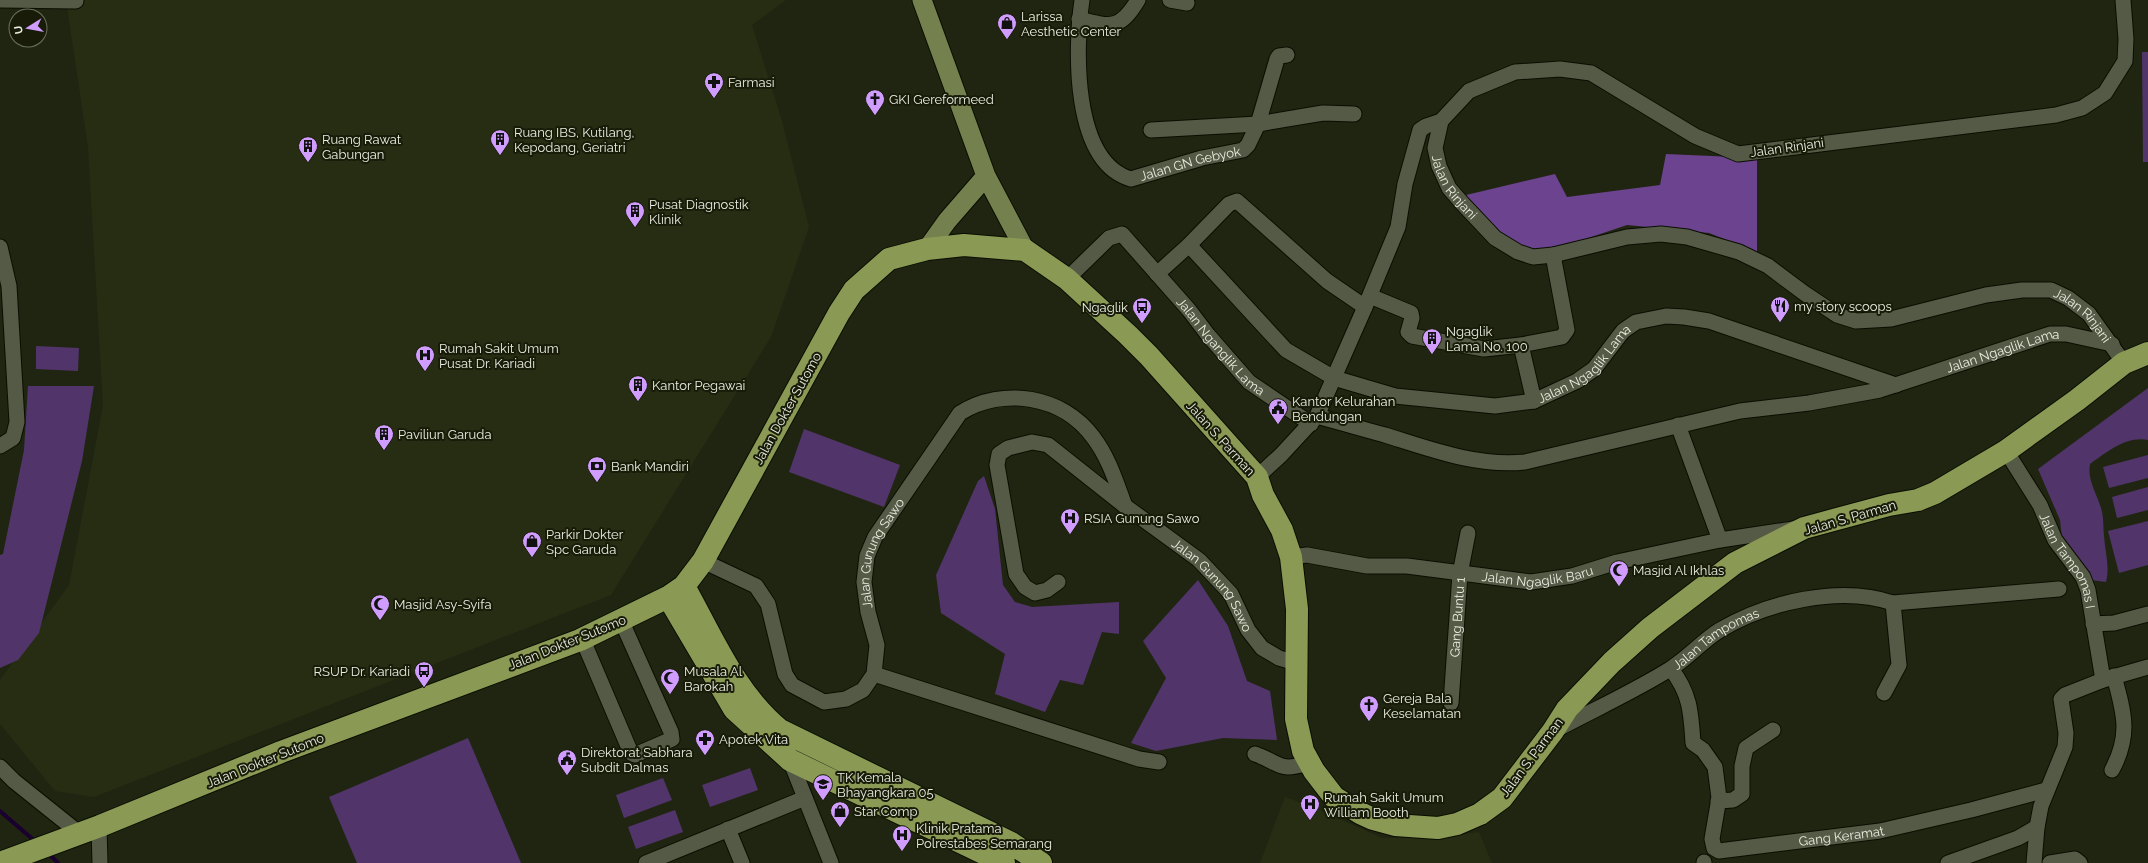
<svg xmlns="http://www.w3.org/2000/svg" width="2148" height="863" font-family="Raleway,sans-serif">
	<rect width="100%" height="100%" fill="#202512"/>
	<path fill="#272d13" d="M 66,0 L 786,0 L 752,25 L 782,121 L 809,227 L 771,337 L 611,595 L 94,797 L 55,791 L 0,724 L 0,680 L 69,585 L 103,406 L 88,147 Z
		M 1285,797 L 1322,811 L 1382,838 L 1440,838 L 1479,832 L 1492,863 L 1260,863 Z"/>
	<path fill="#51356a" d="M 2142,52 L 2148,52 L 2148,162 L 2143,162 Z
		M 36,346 L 79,348 L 78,371 L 36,369 Z
		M 28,386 L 94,386 L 82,461 L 39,633 L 18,660 L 0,668 L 0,555 L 3,554 L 24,450 Z
		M 2148,388 L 2148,440 C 2126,436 2107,452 2090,464 C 2087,480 2097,494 2101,508 C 2104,518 2103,527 2104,536 C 2105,552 2110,566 2106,582 L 2091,580 L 2063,547 L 2060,520 L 2038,469 Z
		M 804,429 L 900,465 L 884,507 L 789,472 Z
		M 2148,455 L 2148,478 L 2109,488 L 2103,467 Z
		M 984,476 L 995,509 L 1003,585 L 1015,602 L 1032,607 L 1119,602 L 1119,634 L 1102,632 L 1083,685 L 1060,680 L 1045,712 L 995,694 L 1005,654 L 941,613 L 936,575 L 978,481 Z
		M 2148,487 L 2148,510 L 2117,518 L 2112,497 Z
		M 2148,521 L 2148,565 L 2119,573 L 2108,531 Z
		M 1198,580 L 1228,626 L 1247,681 L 1270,691 L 1277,740 L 1223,738 L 1156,751 L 1131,743 L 1166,678 L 1143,641 Z
		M 468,738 L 521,863 L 357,863 L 329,797 Z
		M 750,768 L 758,790 L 710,807 L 702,785 Z
		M 663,778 L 672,800 L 624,818 L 616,795 Z
		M 675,810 L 683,832 L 636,849 L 628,827 Z"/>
	<path fill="#6b438e" d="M 1666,154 L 1757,158 L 1757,252 L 1709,233 L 1627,225 L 1547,252 L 1511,243 L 1466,195 L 1555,174 L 1567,197 L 1660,185 Z"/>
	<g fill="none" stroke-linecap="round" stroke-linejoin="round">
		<path stroke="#1a002f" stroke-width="4" d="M 0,811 L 36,842
			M 47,852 L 58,863"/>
		<g stroke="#0a0e01" stroke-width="17">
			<g id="minor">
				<path d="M 1,0 L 76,1"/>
				<path id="s1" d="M 1082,0 C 1075,48 1072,162 1131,179 L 1202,158 L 1243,150 L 1248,145 L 1258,124 L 1277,59 L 1279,56 L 1287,55"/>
				<path d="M 1170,0 L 1187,3"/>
				<path id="s2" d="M 2123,0 L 2126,39 L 2125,61 L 2105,93 L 2082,108 L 2056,115 L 1738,154 L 1695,136 L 1591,73 L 1560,69 L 1515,72 L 1469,91 L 1441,121 L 1435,148 L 1439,166 L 1449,188 L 1462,203 L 1495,238 L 1518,252 L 1533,257 L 1553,255 L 1627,237 L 1661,234 L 1687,237 L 1739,252 L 1768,266 L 1804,293 L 1837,315 L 1856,321 L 1891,319 L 1986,295 L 2022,290 L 2051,290 L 2068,298 L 2089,314 L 2124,363"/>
				<path d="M 1079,19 C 1111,27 1120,30 1138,0"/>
				<path d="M 1151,130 L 1258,124 L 1323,113 L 1354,114"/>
				<path d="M 1189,245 L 1229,204 L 1237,201 L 1327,281 L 1365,307"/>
				<path d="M 0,247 L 9,286 L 17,422 L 13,438 L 0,446"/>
				<path id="s3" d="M 1157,274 L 1189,245 L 1286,350 L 1334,378 L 1395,396 L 1495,406 L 1534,401 L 1577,381 L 1594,369 L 1623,331 L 1636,322 L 1666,316 L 1684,317 L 1709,321 L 1896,385"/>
				<path id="s4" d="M 1067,279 L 1109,238 L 1122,234 L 1189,310 L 1208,335 L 1249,382 L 1311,424"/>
				<path d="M 1370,296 L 1411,313 L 1412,318 L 1408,332 L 1412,336 L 1484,349 L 1521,345 L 1562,337 L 1567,330 L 1553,255"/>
				<path d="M 1521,345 L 1534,401"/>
				<path id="s5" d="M 1317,416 C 1339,422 1362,429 1385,435 C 1430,449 1477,467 1525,462 L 1740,411 L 1809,403 L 1880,390 L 2050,334 L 2066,334 L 2112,344"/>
				<path d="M 1678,425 L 1720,540"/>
				<path id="s6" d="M 2006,451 L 2040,505 L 2055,540 L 2083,577 L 2088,590 L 2103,680"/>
				<path d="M 1257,477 L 1281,455 L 1317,416 L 1365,307 L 1398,227 L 1405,184 L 1420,130 L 1426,126 L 1441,121"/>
				<path id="s7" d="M 1291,557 L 1307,555 L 1367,566 L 1407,566 L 1531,582 L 1572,576 L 1617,562 L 1720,540 L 1793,529"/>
				<path id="s8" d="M 703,561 L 756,586 L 768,604 L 785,674 L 792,685 L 824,702 L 846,699 L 863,690 L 874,674 L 877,645 L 868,612 L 864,582 L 867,556 L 875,537 L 960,413 C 1003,386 1063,396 1093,437 C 1109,458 1116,482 1125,506"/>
				<path id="s9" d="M 1058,582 L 1047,590 L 1035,593 L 1025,587 L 1016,574 L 997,465 L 999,454 L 1008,448 L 1032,442 L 1048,445 L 1125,506 L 1199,560 L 1231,594 L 1248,630 L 1262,648 L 1279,658 L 1296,663"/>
				<path d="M 2093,624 L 2114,623 L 2148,614"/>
				<path d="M 582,638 L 631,753 L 635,755 L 672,739 L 671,732 L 621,620"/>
				<path id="s10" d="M 1671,669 C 1690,693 1691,712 1693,743 L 1703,750 L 1715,767 L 1719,798 L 1712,839 L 1714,848 L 1719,851 L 1880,831 L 1971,810 L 2046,790"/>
				<path d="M 874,674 L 1139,759 L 1159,762"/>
				<path d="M 1884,693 L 1899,665 L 1893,603 L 2059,589"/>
				<path id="s11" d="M 1451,703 L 1460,574 L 1468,533"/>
				<path id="s12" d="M 1554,731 C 1593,710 1633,692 1670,669 C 1688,658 1702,641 1720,630 C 1767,602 1840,585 1893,603"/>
				<path d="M 1255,754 C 1283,764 1276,772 1310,763"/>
				<path d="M 790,760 L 831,863"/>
				<path d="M 0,767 L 14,781 L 79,833"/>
				<path d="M 2112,770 C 2131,735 2124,713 2114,676"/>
				<path d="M 1718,801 L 1733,800 L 1742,794 L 1742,766 L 1746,748 L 1773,730"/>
				<path d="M 99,827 L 100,863"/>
				<path d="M 728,829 L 742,863"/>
				<path d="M 646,863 L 805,798"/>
				<path d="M 1704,863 L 1704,862"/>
				<path d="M 1948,863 L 2018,838 L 2037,827"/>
				<path d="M 2034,863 L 2037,827 L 2041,806 L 2065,747 L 2066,733 L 2061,699 L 2065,695 L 2103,680 L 2148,667"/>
				<path d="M 2050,863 L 2075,859 L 2080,863"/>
			</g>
		</g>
		<g stroke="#0a0e01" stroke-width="21">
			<path id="major" d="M 922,0 L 986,176 L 1025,250
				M 927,249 L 947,221 L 986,176"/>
		</g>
		<g stroke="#0a0e01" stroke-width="24">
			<path id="highway" d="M 684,586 C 712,636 735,693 780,730 L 1011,843 L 1041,863
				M 668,597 L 734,709 L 790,760 L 1004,863
				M 0,863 L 100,826 L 281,752 L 580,640 L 668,597 L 684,586 L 703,561 L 839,313 L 854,290 L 889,259 L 927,249 L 964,245 L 1025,250 L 1067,279 L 1128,335 L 1149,356 L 1257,477 L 1263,495 L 1282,530 L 1291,557 L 1297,609 L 1296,719 L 1303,751 L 1314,771 L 1334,797 L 1360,813 L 1373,819 L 1395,825 L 1438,828 L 1457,824 L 1480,814 L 1502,798 L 1553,731 L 1567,709 L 1612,662 L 1650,628 L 1735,563 L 1804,528 L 1889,505 L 1918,500 L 1935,493 L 2006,451 L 2077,400 L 2124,363 L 2148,353"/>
		</g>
		<use href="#minor" stroke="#545a45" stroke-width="15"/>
		<use href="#major" stroke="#74804e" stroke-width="19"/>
		<use href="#highway" stroke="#8a9a54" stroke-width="22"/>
	</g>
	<defs>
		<g id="shop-pin" transform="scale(1)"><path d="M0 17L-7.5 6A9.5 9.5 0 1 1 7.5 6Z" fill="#d09dff" stroke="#171b08"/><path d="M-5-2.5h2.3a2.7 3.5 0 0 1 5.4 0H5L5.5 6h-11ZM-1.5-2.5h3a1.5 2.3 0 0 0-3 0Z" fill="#111"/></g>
		<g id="pharmacy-pin" transform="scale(1)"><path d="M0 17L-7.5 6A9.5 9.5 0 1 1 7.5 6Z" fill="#d09dff" stroke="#171b08"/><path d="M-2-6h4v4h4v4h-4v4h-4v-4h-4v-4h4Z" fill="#111"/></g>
		<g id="church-pin" transform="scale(1)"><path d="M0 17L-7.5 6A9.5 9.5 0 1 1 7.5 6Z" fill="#d09dff" stroke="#171b08"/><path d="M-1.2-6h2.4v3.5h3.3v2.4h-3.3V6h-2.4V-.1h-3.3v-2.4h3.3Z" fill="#111"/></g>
		<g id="building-pin" transform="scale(1)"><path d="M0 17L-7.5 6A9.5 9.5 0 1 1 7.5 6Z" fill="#d09dff" stroke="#171b08"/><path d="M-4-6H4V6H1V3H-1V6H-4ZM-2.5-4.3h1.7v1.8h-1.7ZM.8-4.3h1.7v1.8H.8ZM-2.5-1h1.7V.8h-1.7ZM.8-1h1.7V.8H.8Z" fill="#111"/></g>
		<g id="restaurant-pin" transform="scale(1)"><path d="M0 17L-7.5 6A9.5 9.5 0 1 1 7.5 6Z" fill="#d09dff" stroke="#171b08"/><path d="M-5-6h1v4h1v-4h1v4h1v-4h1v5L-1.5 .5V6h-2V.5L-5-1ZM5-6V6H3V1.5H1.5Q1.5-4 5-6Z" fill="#111"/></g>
		<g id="bus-pin" transform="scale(1)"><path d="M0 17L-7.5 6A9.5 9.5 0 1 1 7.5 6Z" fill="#d09dff" stroke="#171b08"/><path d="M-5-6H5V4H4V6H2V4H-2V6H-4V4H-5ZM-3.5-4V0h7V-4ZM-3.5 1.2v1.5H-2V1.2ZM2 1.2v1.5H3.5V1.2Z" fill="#111"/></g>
		<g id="hospital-pin" transform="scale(1)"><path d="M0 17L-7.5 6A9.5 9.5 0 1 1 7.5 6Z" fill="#d09dff" stroke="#171b08"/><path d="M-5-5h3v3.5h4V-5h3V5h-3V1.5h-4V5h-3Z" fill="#111"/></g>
		<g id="civic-pin" transform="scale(1)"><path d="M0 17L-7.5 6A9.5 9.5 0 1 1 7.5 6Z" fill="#d09dff" stroke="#171b08"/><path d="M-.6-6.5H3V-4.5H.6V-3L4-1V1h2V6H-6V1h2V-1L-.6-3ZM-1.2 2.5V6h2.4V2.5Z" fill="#111"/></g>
		<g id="bank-pin" transform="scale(1)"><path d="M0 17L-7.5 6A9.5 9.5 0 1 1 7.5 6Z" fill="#d09dff" stroke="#171b08"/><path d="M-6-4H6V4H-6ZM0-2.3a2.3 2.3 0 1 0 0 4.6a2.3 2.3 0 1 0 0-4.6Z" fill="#111"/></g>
		<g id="mosque-pin" transform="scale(1)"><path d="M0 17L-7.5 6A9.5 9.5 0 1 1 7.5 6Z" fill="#d09dff" stroke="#171b08"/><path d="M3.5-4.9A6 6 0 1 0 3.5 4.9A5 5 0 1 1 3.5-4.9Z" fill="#111"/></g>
		<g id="school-pin" transform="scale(1)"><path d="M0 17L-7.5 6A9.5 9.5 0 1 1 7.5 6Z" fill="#d09dff" stroke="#171b08"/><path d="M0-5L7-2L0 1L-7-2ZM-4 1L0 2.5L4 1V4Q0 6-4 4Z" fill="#111"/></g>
	</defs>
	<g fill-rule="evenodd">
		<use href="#shop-pin" x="1007" y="23"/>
		<use href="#pharmacy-pin" x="714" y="82"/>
		<use href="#church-pin" x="875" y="99"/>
		<use href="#building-pin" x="500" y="139"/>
		<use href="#building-pin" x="308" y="146"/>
		<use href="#building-pin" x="635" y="211"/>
		<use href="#restaurant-pin" x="1780" y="306"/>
		<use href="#bus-pin" x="1142" y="307"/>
		<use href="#building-pin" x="1432" y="338"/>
		<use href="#hospital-pin" x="425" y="355"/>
		<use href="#building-pin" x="638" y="385"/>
		<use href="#civic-pin" x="1278" y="408"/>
		<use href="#building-pin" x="384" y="434"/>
		<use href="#bank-pin" x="597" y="466"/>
		<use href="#hospital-pin" x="1070" y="518"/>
		<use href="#shop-pin" x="532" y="541"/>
		<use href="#mosque-pin" x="1619" y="570"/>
		<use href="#mosque-pin" x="380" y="604"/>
		<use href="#bus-pin" x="424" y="671"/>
		<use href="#mosque-pin" x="670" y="678"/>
		<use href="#church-pin" x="1369" y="705"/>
		<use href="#pharmacy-pin" x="705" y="739"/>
		<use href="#civic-pin" x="567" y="759"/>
		<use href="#school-pin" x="823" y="784"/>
		<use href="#hospital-pin" x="1310" y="804"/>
		<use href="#shop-pin" x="840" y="811"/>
		<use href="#hospital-pin" x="902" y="835"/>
	</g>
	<g text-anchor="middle" stroke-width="4" stroke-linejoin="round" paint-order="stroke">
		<g font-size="13" fill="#e9ede0" stroke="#171b08" text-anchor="start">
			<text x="1021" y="21">Larissa<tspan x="1021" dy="15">Aesthetic Center</tspan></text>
			<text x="728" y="87">Farmasi</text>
			<text x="889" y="104">GKI Gereformeed</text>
			<text x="514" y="137">Ruang IBS, Kutilang,<tspan x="514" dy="15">Kepodang, Geriatri</tspan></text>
			<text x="322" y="144">Ruang Rawat<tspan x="322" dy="15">Gabungan</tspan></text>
			<text x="649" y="209">Pusat Diagnostik<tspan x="649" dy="15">Klinik</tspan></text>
			<text x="1794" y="311">my story scoops</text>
			<text x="1128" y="312" text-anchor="end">Ngaglik</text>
			<text x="1446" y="336">Ngaglik<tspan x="1446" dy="15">Lama No. 100</tspan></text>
			<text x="439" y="353">Rumah Sakit Umum<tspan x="439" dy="15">Pusat Dr. Kariadi</tspan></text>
			<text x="652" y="390">Kantor Pegawai</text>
			<text x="1292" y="406">Kantor Kelurahan<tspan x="1292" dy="15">Bendungan</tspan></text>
			<text x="398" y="439">Paviliun Garuda</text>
			<text x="611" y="471">Bank Mandiri</text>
			<text x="1084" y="523">RSIA Gunung Sawo</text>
			<text x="546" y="539">Parkir Dokter<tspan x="546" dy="15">Spc Garuda</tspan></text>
			<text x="1633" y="575">Masjid Al Ikhlas</text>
			<text x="394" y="609">Masjid Asy-Syifa</text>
			<text x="410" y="676" text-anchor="end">RSUP Dr. Kariadi</text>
			<text x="684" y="676">Musala Al<tspan x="684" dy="15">Barokah</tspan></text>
			<text x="1383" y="703">Gereja Bala<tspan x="1383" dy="15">Keselamatan</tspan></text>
			<text x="719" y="744">Apotek Vita</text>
			<text x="581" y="757">Direktorat Sabhara<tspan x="581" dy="15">Subdit Dalmas</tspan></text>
			<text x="837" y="782">TK Kemala<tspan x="837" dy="15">Bhayangkara 05</tspan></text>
			<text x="1324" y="802">Rumah Sakit Umum<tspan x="1324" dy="15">William Booth</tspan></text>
			<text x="854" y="816">Star Comp</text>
			<text x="916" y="833">Klinik Pratama<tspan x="916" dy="15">Polrestabes Semarang</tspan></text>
		</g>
		<g font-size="13" fill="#e9ede0" stroke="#171b08">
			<text transform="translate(1787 147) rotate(-8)" y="5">Jalan Rinjani</text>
			<text dy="5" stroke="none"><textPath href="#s1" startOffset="260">Jalan GN Gebyok</textPath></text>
			<text dy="5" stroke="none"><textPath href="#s2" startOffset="881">Jalan Rinjani</textPath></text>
			<text dy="5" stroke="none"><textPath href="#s2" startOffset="1577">Jalan Rinjani</textPath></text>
			<text dy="5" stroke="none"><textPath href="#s4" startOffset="222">Jalan Nganglik Lama</textPath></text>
			<text dy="5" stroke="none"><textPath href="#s5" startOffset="706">Jalan Ngaglik Lama</textPath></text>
			<text dy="5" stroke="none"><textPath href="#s3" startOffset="509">Jalan Ngaglik Lama</textPath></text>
			<text transform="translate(787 408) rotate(-61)" y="5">Jalan Dokter Sutomo</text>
			<text transform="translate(1221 438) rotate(48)" y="5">Jalan S. Parman</text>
			<text transform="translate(1850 517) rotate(-16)" y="5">Jalan S. Parman</text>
			<text dy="5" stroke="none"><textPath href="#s8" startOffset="389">Jalan Gunung Sawo</textPath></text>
			<text dy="5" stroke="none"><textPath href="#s6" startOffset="127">Jalan Tampomas I</textPath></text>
			<text dy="5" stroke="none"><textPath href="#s7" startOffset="249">Jalan Ngaglik Baru</textPath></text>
			<text dy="5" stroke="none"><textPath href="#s9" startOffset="445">Jalan Gunung Sawo</textPath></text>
			<text dy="5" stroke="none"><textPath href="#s11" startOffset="86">Gang Buntu 1</textPath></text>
			<text dy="5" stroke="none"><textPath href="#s12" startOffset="187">Jalan Tampomas</textPath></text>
			<text transform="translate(567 642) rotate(-22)" y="5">Jalan Dokter Sutomo</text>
			<text transform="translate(1531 757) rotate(-53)" y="5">Jalan S. Parman</text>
			<text transform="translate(265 760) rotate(-22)" y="5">Jalan Dokter Sutomo</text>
			<text dy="5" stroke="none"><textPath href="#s10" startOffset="323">Gang Keramat</textPath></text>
		</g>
	</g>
	<g transform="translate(28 28) rotate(259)"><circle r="19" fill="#171b08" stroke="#6b6f5e"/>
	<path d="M0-3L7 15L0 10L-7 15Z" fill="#d09dff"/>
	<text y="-6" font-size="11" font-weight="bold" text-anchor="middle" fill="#e9ede0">U</text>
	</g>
</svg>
